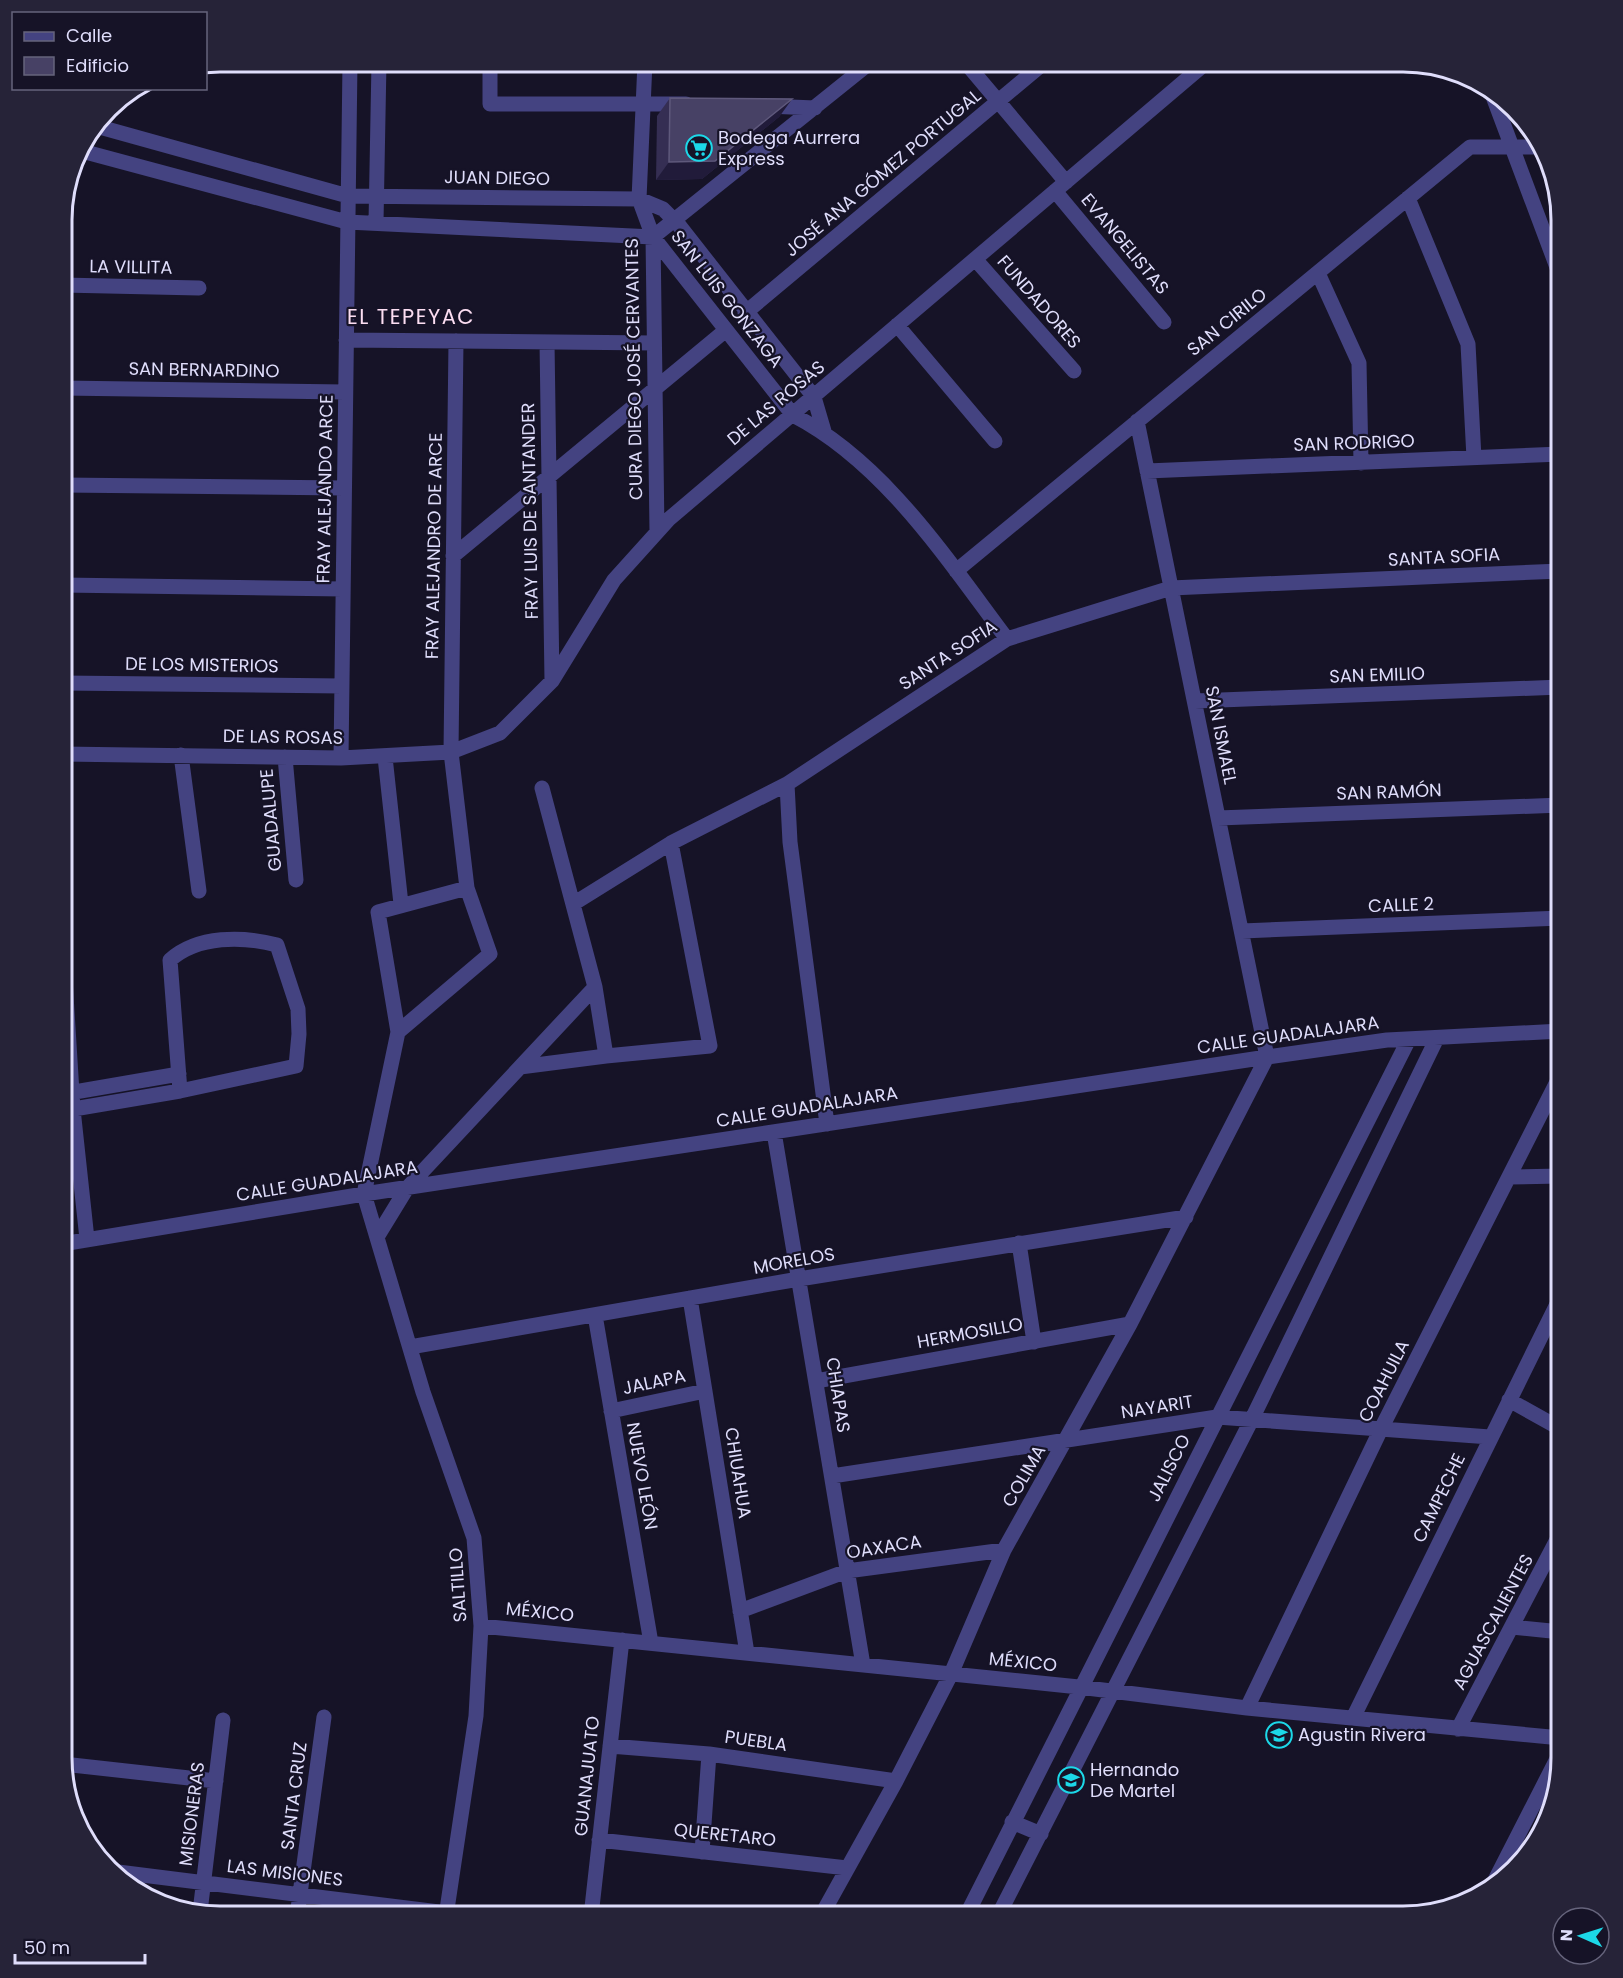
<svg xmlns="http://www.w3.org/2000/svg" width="1623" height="1978" font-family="Poppins,sans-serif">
	<rect width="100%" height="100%" fill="#161327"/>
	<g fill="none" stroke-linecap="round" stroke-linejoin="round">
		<path stroke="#444381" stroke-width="15" d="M 490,62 L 490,104 L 686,104
			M 645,62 L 639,199 L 653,237 L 657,532
			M 965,62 L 1066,182
			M 1491,91 L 1561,278
			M 767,106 L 815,108
			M 96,126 L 348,196 L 639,199 L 663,209 L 678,224 L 814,397 L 824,431
			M 78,150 L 347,222 L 653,237
			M 1055,191 L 1164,322
			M 1408,198 L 1468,344 L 1474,458
			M 376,222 L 379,62
			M 653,237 L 793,415 C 884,462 946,558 1007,639
			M 653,237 L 871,62
			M 975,259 L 1074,371
			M 1318,273 L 1359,363 L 1361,463
			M 62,285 L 199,288
			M 745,313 L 1045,62
			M 897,325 L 995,441
			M 346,340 L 654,343
			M 547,342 L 552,681
			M 62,388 L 345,392
			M 1147,471 L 1561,454
			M 62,485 L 344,488
			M 453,556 L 726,330
			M 956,571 L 1470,147 L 1539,147
			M 62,585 L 343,589
			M 62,683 L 342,686
			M 1195,701 L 1561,687
			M 62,754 L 341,758 L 451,752 L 500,733 L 552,681 L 614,580 L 669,519 L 1207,62
			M 181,755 L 199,891
			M 285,757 L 296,880
			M 385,757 L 401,904
			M 341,758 L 350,62
			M 542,788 L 595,987
			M 1218,818 L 1561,805
			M 573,904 L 671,843
			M 62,930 L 73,1109 L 87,1239
			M 1242,931 L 1561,918
			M 398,1032 L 490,954 L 467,888 L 451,752 L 456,341
			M 520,1067 L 606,1056
			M 63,1094 L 179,1074
			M 62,1111 L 180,1091 L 296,1066 L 299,1034 L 298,1009 L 277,945 C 243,936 198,935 170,960 L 180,1091
			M 827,1124 L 790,842 L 787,784 L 1007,639 L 1171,588 L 1561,571
			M 774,1132 L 863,1665
			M 1509,1177 L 1561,1176
			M 377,1237 L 407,1188 L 595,987 L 606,1056 L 710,1046 L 671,843 L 787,784
			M 1019,1243 L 1034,1342
			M 62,1244 L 364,1194 L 1267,1057 L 1387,1040 L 1561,1031
			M 690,1298 L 747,1653
			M 595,1315 L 651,1643
			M 410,1347 L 799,1279 L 1186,1217
			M 816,1381 L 1130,1324
			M 1509,1400 L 1561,1429
			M 611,1411 L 705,1391
			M 832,1476 L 1217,1417 L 1490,1437
			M 740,1611 L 847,1571 L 1004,1550
			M 481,1626 L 1079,1687 L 1247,1708 L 1561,1738
			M 1512,1627 L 1561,1632
			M 1247,1708 L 1381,1429 L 1561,1074
			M 1353,1718 L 1561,1296
			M 1458,1729 L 1561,1532
			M 610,1746 L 709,1754 L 896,1781
			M 63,1764 L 216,1781
			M 1012,1822 L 1041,1834
			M 599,1840 L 847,1868
			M 702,1852 L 709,1754
			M 118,1872 L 447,1913
			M 1490,1890 L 1561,1751
			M 200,1912 L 223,1720
			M 297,1916 L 324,1717
			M 446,1916 L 476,1716 L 481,1626 L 474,1538 L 423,1392 L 364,1194 L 398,1032 L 378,912 L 467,888
			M 591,1916 L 622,1640
			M 821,1916 L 896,1781 L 951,1674 L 1004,1550 L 1130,1324 L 1267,1057 L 1137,421
			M 966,1916 L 1409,1039
			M 998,1916 L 1251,1421 L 1437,1038"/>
	</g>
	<path fill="#352e53" d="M 670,98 L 792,99 L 779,117 L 702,179 L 656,180 L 657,116 Z"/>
	<path fill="#211b3a" d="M 792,99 L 779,117 L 702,179 L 656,180 L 669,162 Z"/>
	<path fill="#474165" stroke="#5f597c" stroke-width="1.5" d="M 670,98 L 792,99 L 715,161 L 669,162 Z"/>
	<defs>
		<g id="supermarket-ring" transform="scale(1.35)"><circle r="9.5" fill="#161327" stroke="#1cd8e8" stroke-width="1.5"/><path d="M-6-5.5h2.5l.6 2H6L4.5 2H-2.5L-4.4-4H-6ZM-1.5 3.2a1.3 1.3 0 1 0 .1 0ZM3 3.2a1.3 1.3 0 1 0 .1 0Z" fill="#1cd8e8"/></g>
		<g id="school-ring" transform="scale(1.35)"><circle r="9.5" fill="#161327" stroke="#1cd8e8" stroke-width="1.5"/><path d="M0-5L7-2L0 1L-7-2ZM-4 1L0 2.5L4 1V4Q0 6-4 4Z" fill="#1cd8e8"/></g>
	</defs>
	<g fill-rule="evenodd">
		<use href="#supermarket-ring" x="699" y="148"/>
		<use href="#school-ring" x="1279" y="1735"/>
		<use href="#school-ring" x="1071" y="1780"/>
	</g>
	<g text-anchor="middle" stroke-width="4.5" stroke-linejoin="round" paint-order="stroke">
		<g font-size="18" fill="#dfddfb" stroke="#161327" text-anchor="start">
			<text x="718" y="144">Bodega Aurrera<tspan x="718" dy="21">Express</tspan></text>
			<text x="1298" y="1741">Agustin Rivera</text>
			<text x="1090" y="1776">Hernando<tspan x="1090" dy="21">De Martel</tspan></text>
		</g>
		<g font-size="18" fill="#dfddfb" stroke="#161327">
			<text transform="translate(883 173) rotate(-40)" y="6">JOSÉ ANA GÓMEZ PORTUGAL</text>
			<text transform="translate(497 178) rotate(1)" y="6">JUAN DIEGO</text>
			<text transform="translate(1125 244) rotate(50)" y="6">EVANGELISTAS</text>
			<text transform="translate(131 267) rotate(1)" y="6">LA VILLITA</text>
			<text transform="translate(727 299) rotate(52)" y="6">SAN LUIS GONZAGA</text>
			<text transform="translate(1039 302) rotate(49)" y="6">FUNDADORES</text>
			<text transform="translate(1227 322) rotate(-39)" y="6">SAN CIRILO</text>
			<text transform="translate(634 369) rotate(-91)" y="6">CURA DIEGO JOSÉ CERVANTES</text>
			<text transform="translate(204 370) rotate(1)" y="6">SAN BERNARDINO</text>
			<text transform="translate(776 403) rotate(-40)" y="6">DE LAS ROSAS</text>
			<text transform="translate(1354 443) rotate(-2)" y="6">SAN RODRIGO</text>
			<text transform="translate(325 489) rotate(-89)" y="6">FRAY ALEJANDO ARCE</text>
			<text transform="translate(530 511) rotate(-91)" y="6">FRAY LUIS DE SANTANDER</text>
			<text transform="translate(434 546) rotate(-89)" y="6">FRAY ALEJANDRO DE ARCE</text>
			<text transform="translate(1444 557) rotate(-3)" y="6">SANTA SOFIA</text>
			<text transform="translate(948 655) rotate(-33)" y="6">SANTA SOFIA</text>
			<text transform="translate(202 665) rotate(1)" y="6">DE LOS MISTERIOS</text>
			<text transform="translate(1377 675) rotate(-2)" y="6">SAN EMILIO</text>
			<text transform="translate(1221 735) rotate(79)" y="6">SAN ISMAEL</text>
			<text transform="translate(283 737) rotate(1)" y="6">DE LAS ROSAS</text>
			<text transform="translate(1389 792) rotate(-2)" y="6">SAN RAMÓN</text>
			<text transform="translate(271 820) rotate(-95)" y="6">GUADALUPE</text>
			<text transform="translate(1401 905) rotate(-2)" y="6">CALLE 2</text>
			<text transform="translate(1288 1035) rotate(-8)" y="6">CALLE GUADALAJARA</text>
			<text transform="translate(807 1107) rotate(-9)" y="6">CALLE GUADALAJARA</text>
			<text transform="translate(327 1181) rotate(-9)" y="6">CALLE GUADALAJARA</text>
			<text transform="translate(794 1261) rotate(-10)" y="6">MORELOS</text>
			<text transform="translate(970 1333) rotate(-10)" y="6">HERMOSILLO</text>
			<text transform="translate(1384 1381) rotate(-63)" y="6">COAHUILA</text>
			<text transform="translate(654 1382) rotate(-12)" y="6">JALAPA</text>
			<text transform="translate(838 1395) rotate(81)" y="6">CHIAPAS</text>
			<text transform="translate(1157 1407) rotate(-9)" y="6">NAYARIT</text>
			<text transform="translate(1169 1468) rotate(-63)" y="6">JALISCO</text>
			<text transform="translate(738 1473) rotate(81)" y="6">CHIUAHUA</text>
			<text transform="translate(642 1476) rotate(80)" y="6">NUEVO LEÓN</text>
			<text transform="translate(1024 1476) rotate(-60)" y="6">COLIMA</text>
			<text transform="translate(1439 1498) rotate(-64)" y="6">CAMPECHE</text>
			<text transform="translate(884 1547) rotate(-9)" y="6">OAXACA</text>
			<text transform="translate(458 1585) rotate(-94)" y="6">SALTILLO</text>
			<text transform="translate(540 1612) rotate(6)" y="6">MÉXICO</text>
			<text transform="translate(1493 1622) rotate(-62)" y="6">AGUASCALIENTES</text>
			<text transform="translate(1023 1662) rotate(6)" y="6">MÉXICO</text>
			<text transform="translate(756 1741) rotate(8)" y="6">PUEBLA</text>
			<text transform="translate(587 1776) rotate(-84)" y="6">GUANAJUATO</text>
			<text transform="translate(294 1796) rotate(-83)" y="6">SANTA CRUZ</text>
			<text transform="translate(192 1814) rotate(-83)" y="6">MISIONERAS</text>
			<text transform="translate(725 1835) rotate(6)" y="6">QUERETARO</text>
			<text transform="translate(285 1873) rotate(7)" y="6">LAS MISIONES</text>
		</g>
		<g font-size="21" letter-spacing="1.5" fill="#fcdef2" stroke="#161327">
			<text x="411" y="324">EL TEPEYAC</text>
		</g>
	</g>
	<path d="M0 0H1623V1978H0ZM220 72H1403A148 148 0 0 1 1551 220V1758A148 148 0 0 1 1403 1906H220A148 148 0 0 1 72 1758V220A148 148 0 0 1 220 72Z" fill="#262338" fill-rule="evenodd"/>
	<path fill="none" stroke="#dfddfb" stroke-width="3" d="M220 72H1403A148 148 0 0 1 1551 220V1758A148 148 0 0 1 1403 1906H220A148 148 0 0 1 72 1758V220A148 148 0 0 1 220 72Z"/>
	<rect x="12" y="12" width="195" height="78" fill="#161327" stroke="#66647c" stroke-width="1.5"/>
	<rect x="24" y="32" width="30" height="9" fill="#444381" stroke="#66647c" stroke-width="1.5"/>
	<text x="66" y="42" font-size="18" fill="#dfddfb">Calle</text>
	<rect x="24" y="57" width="30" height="18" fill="#474165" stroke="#66647c" stroke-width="1.5"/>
	<text x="66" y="72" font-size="18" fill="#dfddfb">Edificio</text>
	<g transform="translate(1581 1936) rotate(273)"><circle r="28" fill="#161327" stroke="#66647c" stroke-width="1.5"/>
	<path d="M0-4.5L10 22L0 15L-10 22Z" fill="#1cd8e8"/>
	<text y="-9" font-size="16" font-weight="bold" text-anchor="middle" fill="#dfddfb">N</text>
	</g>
	<path d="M15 1954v9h130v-9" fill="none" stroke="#dfddfb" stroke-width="3"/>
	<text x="24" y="1954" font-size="18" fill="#dfddfb" stroke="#161327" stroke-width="4.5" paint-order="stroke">50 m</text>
</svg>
